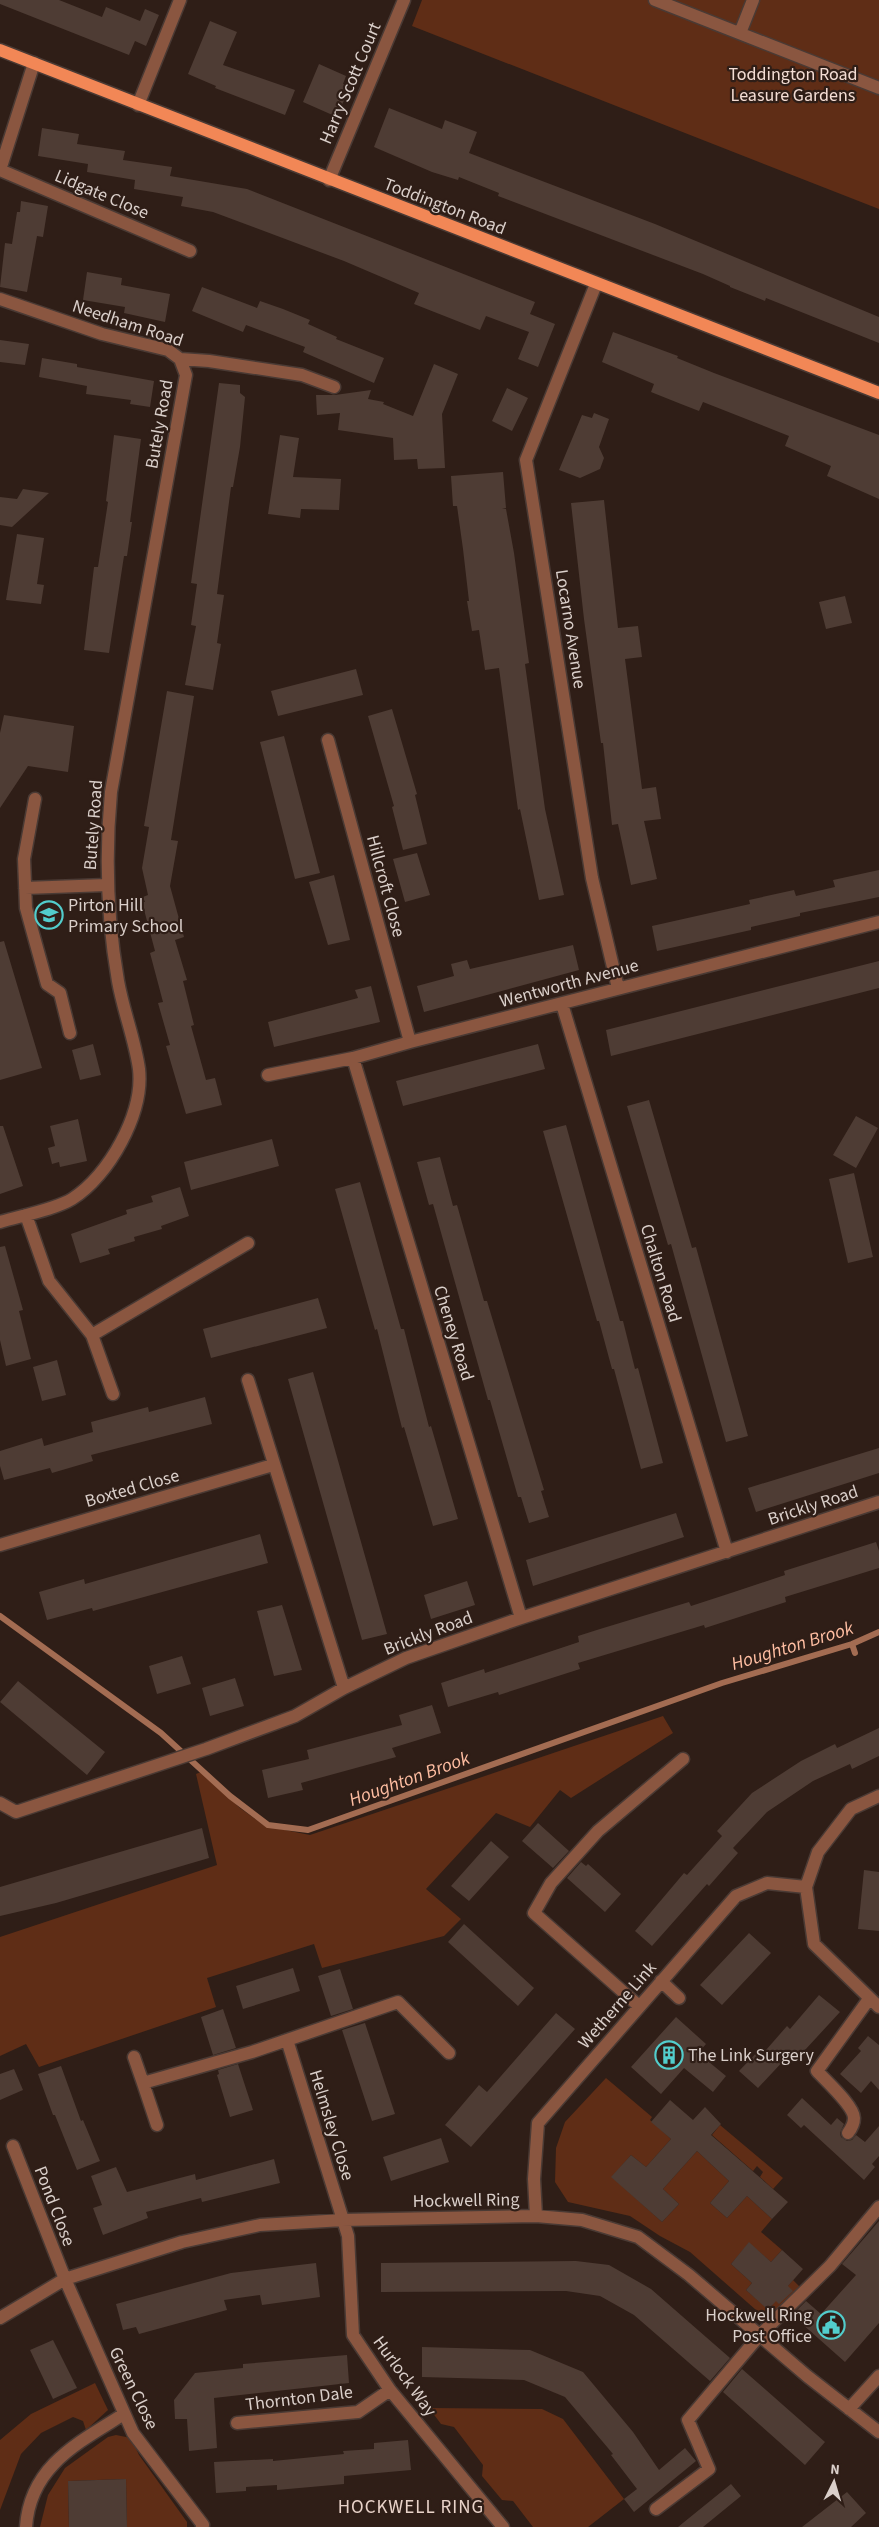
<svg xmlns="http://www.w3.org/2000/svg" width="879" height="2527" font-family="'Source Sans 3',sans-serif">
	<rect width="100%" height="100%" fill="#2f1e17"/>
	<path fill="#5f2d16" d="M 422,0 L 879,0 L 879,209 L 412,26 Z
		M 663,1716 L 673,1733 L 571,1798 L 560,1790 L 530,1827 L 496,1813 L 426,1889 L 461,1919 L 444,1936 L 322,1968 L 314,1944 L 207,1978 L 216,2007 L 39,2067 L 26,2044 L 0,2056 L 0,1937 L 217,1865 L 196,1774 L 201,1772 L 240,1808 L 265,1826 L 310,1835 Z
		M 606,2078 L 652,2117 L 650,2120 L 671,2139 L 646,2167 L 631,2155 L 612,2177 L 662,2222 L 679,2204 L 663,2189 L 697,2151 L 729,2181 L 710,2203 L 727,2218 L 747,2196 L 772,2219 L 761,2232 L 782,2250 L 771,2262 L 749,2243 L 731,2264 L 752,2283 L 746,2290 L 768,2309 L 793,2280 L 800,2287 L 773,2315 L 764,2317 L 690,2252 L 660,2236 L 630,2216 L 568,2202 L 555,2182 L 556,2148 L 565,2122 Z
		M 720,2125 L 783,2178 L 773,2189 L 760,2177 L 763,2172 L 757,2166 L 753,2171 L 712,2135 Z
		M 95,2383 L 108,2410 L 86,2430 L 83,2421 L 73,2417 L 41,2433 L 21,2454 L 0,2510 L 0,2440 L 31,2414 Z
		M 429,2408 L 542,2409 L 563,2419 L 624,2499 L 588,2527 L 533,2527 L 513,2501 L 502,2500 L 482,2476 L 483,2465 L 454,2427 L 441,2424 Z
		M 116,2435 L 131,2438 L 139,2455 L 187,2522 L 187,2527 L 127,2527 L 126,2479 L 68,2481 L 69,2527 L 40,2527 L 48,2495 L 65,2468 L 108,2437 Z"/>
	<g fill="none" stroke-linecap="round" stroke-linejoin="round">
		<path stroke="#a36c52" stroke-width="6" d="M 0,1616 L 161,1733 L 230,1796 L 268,1825 L 308,1830 L 722,1683 L 852,1644 L 879,1632
			M 852,1644 L 855,1653"/>
	</g>
	<path fill="#4e3c34" d="M 0,0 L 59,0 L 102,17 L 106,7 L 140,21 L 145,9 L 159,15 L 146,46 L 135,41 L 129,55 L 0,4 Z
		M 210,21 L 237,32 L 223,65 L 295,90 L 285,115 L 215,88 L 216,86 L 188,74 Z
		M 319,64 L 346,76 L 343,84 L 350,86 L 337,117 L 303,102 Z
		M 389,108 L 442,129 L 445,120 L 477,132 L 469,153 L 655,224 L 879,317 L 879,343 L 766,298 L 765,301 L 730,287 L 730,286 L 703,274 L 498,196 L 499,193 L 459,177 L 458,180 L 432,172 L 374,147 Z
		M 42,128 L 79,134 L 77,144 L 125,151 L 123,160 L 172,167 L 170,176 L 247,189 L 535,302 L 530,314 L 555,324 L 538,367 L 518,359 L 529,332 L 486,316 L 480,330 L 414,304 L 419,293 L 344,261 L 213,212 L 181,206 L 183,197 L 134,189 L 135,180 L 87,172 L 88,164 L 38,156 Z
		M 21,201 L 48,206 L 43,237 L 37,236 L 27,292 L 0,287 L 5,243 L 12,244 L 17,212 L 20,212 Z
		M 87,272 L 122,278 L 121,285 L 170,294 L 165,322 L 124,313 L 125,307 L 83,300 Z
		M 202,287 L 257,308 L 260,301 L 283,309 L 310,320 L 308,324 L 337,337 L 336,339 L 384,358 L 374,383 L 303,352 L 305,347 L 246,325 L 243,332 L 192,311 Z
		M 613,332 L 678,356 L 677,358 L 714,373 L 879,435 L 879,499 L 827,476 L 831,466 L 785,446 L 789,436 L 703,402 L 699,411 L 681,404 L 651,392 L 654,384 L 602,362 Z
		M 0,340 L 29,344 L 25,365 L 0,362 Z
		M 42,358 L 77,364 L 77,367 L 154,381 L 150,407 L 130,404 L 131,400 L 86,394 L 87,386 L 39,377 Z
		M 434,364 L 458,374 L 442,414 L 445,468 L 418,469 L 417,459 L 394,460 L 393,438 L 338,430 L 340,413 L 317,415 L 316,395 L 335,395 L 371,390 L 368,399 L 384,402 L 383,404 L 413,416 Z
		M 219,383 L 240,385 L 240,393 L 245,397 L 240,447 L 233,487 L 231,487 L 217,594 L 224,595 L 217,643 L 221,644 L 213,690 L 185,685 L 196,626 L 191,625 L 197,584 L 191,583 Z
		M 507,388 L 528,398 L 512,431 L 492,421 Z
		M 594,413 L 609,419 L 599,447 L 604,458 L 600,469 L 580,478 L 559,470 L 582,415 L 592,418 Z
		M 114,435 L 141,439 L 130,522 L 132,522 L 127,556 L 124,556 L 109,653 L 84,650 L 94,567 L 98,567 L 108,502 L 106,501 Z
		M 280,435 L 299,438 L 293,477 L 341,479 L 339,510 L 301,509 L 300,518 L 268,514 Z
		M 503,472 L 506,508 L 502,509 L 506,509 L 514,553 L 529,663 L 525,664 L 545,809 L 564,895 L 539,900 L 520,809 L 518,810 L 499,668 L 485,670 L 479,630 L 472,631 L 467,601 L 469,601 L 463,549 L 457,506 L 453,506 L 451,476 Z
		M 23,489 L 49,493 L 12,527 L 0,525 L 0,497 L 17,499 Z
		M 604,500 L 618,628 L 638,626 L 642,657 L 625,659 L 642,789 L 656,787 L 661,819 L 644,821 L 657,879 L 631,885 L 618,824 L 612,825 L 603,743 L 601,743 L 584,619 L 571,503 Z
		M 17,534 L 44,538 L 37,584 L 44,585 L 41,604 L 6,600 Z
		M 845,596 L 852,623 L 826,629 L 819,602 Z
		M 356,669 L 363,695 L 278,716 L 271,691 Z
		M 167,691 L 194,696 L 171,840 L 178,841 L 170,886 L 184,937 L 175,940 L 187,980 L 183,981 L 194,1025 L 191,1026 L 206,1080 L 215,1078 L 222,1105 L 186,1114 L 166,1046 L 170,1045 L 158,1003 L 163,1002 L 150,953 L 155,951 L 142,902 L 145,902 L 143,897 L 148,895 L 142,868 L 149,827 L 144,826 Z
		M 392,709 L 417,794 L 415,795 L 427,844 L 403,850 L 392,807 L 394,806 L 368,716 Z
		M 4,715 L 74,726 L 68,772 L 28,766 L 0,808 L 0,733 Z
		M 284,736 L 320,873 L 295,879 L 260,742 Z
		M 417,853 L 430,895 L 405,902 L 393,859 Z
		M 879,870 L 879,897 L 800,913 L 800,916 L 751,927 L 751,930 L 657,951 L 652,926 L 750,904 L 749,900 L 794,890 L 796,896 L 835,887 L 833,880 Z
		M 334,875 L 350,940 L 328,945 L 309,882 Z
		M 4,941 L 42,1068 L 0,1080 L 0,942 Z
		M 573,945 L 579,970 L 424,1012 L 417,986 L 454,976 L 451,964 L 467,960 L 470,969 Z
		M 879,961 L 879,988 L 611,1056 L 606,1030 Z
		M 371,986 L 380,1022 L 274,1047 L 268,1022 L 358,998 L 355,990 Z
		M 93,1044 L 101,1075 L 80,1080 L 72,1050 Z
		M 538,1044 L 545,1069 L 403,1106 L 396,1081 Z
		M 649,1100 L 692,1248 L 696,1247 L 748,1436 L 726,1442 L 671,1244 L 668,1245 L 627,1106 Z
		M 856,1116 L 878,1128 L 856,1168 L 833,1155 Z
		M 78,1119 L 87,1161 L 60,1167 L 59,1162 L 52,1164 L 48,1148 L 55,1146 L 50,1126 Z
		M 566,1125 L 620,1321 L 623,1321 L 635,1369 L 638,1368 L 663,1463 L 641,1469 L 614,1369 L 612,1369 L 599,1321 L 597,1321 L 543,1131 Z
		M 0,1126 L 3,1126 L 23,1186 L 0,1194 Z
		M 272,1139 L 279,1166 L 191,1190 L 184,1162 Z
		M 440,1157 L 453,1206 L 457,1205 L 484,1301 L 487,1301 L 544,1490 L 541,1491 L 549,1517 L 529,1523 L 521,1497 L 518,1497 L 490,1400 L 488,1400 L 433,1204 L 429,1205 L 417,1162 Z
		M 854,1173 L 873,1257 L 848,1263 L 829,1179 Z
		M 360,1182 L 401,1329 L 404,1329 L 429,1427 L 431,1426 L 458,1519 L 433,1526 L 404,1427 L 402,1428 L 377,1329 L 375,1330 L 335,1189 Z
		M 180,1187 L 189,1216 L 161,1226 L 162,1229 L 134,1237 L 135,1241 L 108,1249 L 110,1254 L 80,1263 L 71,1234 L 127,1214 L 126,1210 L 153,1202 L 151,1196 Z
		M 5,1246 L 23,1310 L 19,1311 L 31,1359 L 6,1366 L 0,1340 L 0,1247 Z
		M 318,1298 L 327,1328 L 211,1358 L 203,1329 Z
		M 57,1360 L 66,1395 L 42,1401 L 33,1367 Z
		M 313,1372 L 387,1634 L 362,1640 L 288,1379 Z
		M 205,1397 L 212,1424 L 91,1455 L 93,1461 L 52,1473 L 50,1468 L 4,1480 L 0,1466 L 0,1451 L 42,1438 L 44,1446 L 93,1432 L 91,1422 L 148,1407 L 149,1412 Z
		M 879,1448 L 879,1473 L 756,1512 L 748,1488 Z
		M 676,1513 L 684,1537 L 533,1586 L 526,1560 Z
		M 260,1534 L 268,1563 L 93,1611 L 92,1608 L 47,1620 L 39,1592 L 84,1579 L 85,1584 Z
		M 876,1542 L 879,1551 L 879,1568 L 785,1597 L 786,1602 L 705,1628 L 704,1625 L 578,1663 L 580,1669 L 499,1695 L 498,1692 L 448,1707 L 441,1683 L 484,1669 L 485,1673 L 552,1651 L 579,1642 L 578,1636 L 600,1629 L 689,1602 L 691,1606 L 734,1592 L 785,1575 L 784,1571 Z
		M 467,1581 L 475,1605 L 431,1619 L 424,1595 Z
		M 282,1605 L 302,1670 L 274,1676 L 257,1611 Z
		M 182,1656 L 191,1684 L 157,1694 L 149,1666 Z
		M 235,1678 L 244,1706 L 210,1716 L 202,1688 Z
		M 18,1681 L 105,1752 L 87,1775 L 0,1702 Z
		M 432,1705 L 441,1733 L 392,1748 L 396,1757 L 301,1783 L 303,1790 L 268,1798 L 262,1770 L 309,1759 L 307,1750 L 402,1725 L 399,1715 Z
		M 879,1728 L 879,1756 L 852,1769 L 850,1764 L 813,1781 L 767,1812 L 733,1848 L 738,1853 L 709,1886 L 707,1884 L 652,1946 L 635,1931 L 684,1873 L 687,1875 L 722,1836 L 717,1831 L 752,1793 L 801,1761 L 835,1744 L 837,1748 Z
		M 538,1823 L 569,1851 L 553,1868 L 522,1841 Z
		M 202,1828 L 209,1858 L 56,1903 L 0,1916 L 0,1887 Z
		M 491,1841 L 509,1857 L 469,1901 L 451,1886 Z
		M 581,1862 L 586,1866 L 588,1864 L 621,1894 L 605,1912 L 567,1878 Z
		M 864,1870 L 879,1872 L 879,1931 L 858,1929 Z
		M 464,1924 L 534,1988 L 518,2006 L 448,1942 Z
		M 749,1933 L 771,1953 L 722,2005 L 700,1985 Z
		M 293,1968 L 300,1991 L 243,2009 L 236,1986 Z
		M 340,1969 L 353,2009 L 331,2016 L 318,1976 Z
		M 819,1995 L 840,2012 L 793,2063 L 787,2057 L 758,2088 L 739,2071 L 762,2047 L 766,2050 L 787,2026 L 790,2029 Z
		M 223,2009 L 236,2048 L 213,2055 L 201,2017 Z
		M 556,2013 L 575,2029 L 471,2147 L 445,2125 L 479,2085 L 487,2092 Z
		M 676,2017 L 706,2044 L 698,2053 L 726,2076 L 713,2092 L 684,2068 L 661,2094 L 631,2067 Z
		M 365,2023 L 395,2114 L 372,2121 L 342,2030 Z
		M 868,2036 L 879,2045 L 879,2090 L 871,2081 L 861,2093 L 840,2074 L 861,2051 L 858,2048 Z
		M 238,2064 L 253,2110 L 230,2117 L 217,2075 L 219,2074 L 218,2070 Z
		M 61,2066 L 81,2121 L 83,2120 L 100,2161 L 77,2170 L 55,2115 L 53,2115 L 38,2074 Z
		M 14,2069 L 23,2090 L 0,2100 L 0,2074 Z
		M 802,2098 L 831,2125 L 837,2118 L 844,2124 L 840,2133 L 841,2137 L 847,2141 L 852,2140 L 856,2135 L 865,2142 L 879,2126 L 879,2156 L 872,2164 L 875,2167 L 864,2180 L 804,2125 L 801,2128 L 787,2115 Z
		M 670,2100 L 693,2120 L 705,2107 L 721,2124 L 711,2135 L 788,2202 L 772,2219 L 747,2196 L 727,2218 L 710,2203 L 729,2181 L 697,2151 L 663,2189 L 679,2204 L 662,2222 L 611,2177 L 631,2155 L 646,2167 L 671,2139 L 651,2122 Z
		M 441,2138 L 449,2162 L 391,2181 L 383,2157 Z
		M 274,2159 L 280,2183 L 202,2202 L 201,2198 L 146,2212 L 148,2218 L 103,2235 L 93,2208 L 102,2205 L 91,2176 L 116,2167 L 127,2192 L 195,2174 L 196,2180 Z
		M 879,2221 L 879,2323 L 845,2362 L 792,2315 L 806,2301 L 821,2314 L 856,2275 L 842,2264 Z
		M 749,2242 L 771,2262 L 782,2250 L 803,2269 L 788,2286 L 793,2291 L 779,2304 L 776,2301 L 768,2310 L 746,2290 L 752,2283 L 731,2264 Z
		M 576,2261 L 609,2265 L 651,2289 L 730,2358 L 710,2381 L 634,2315 L 600,2296 L 566,2291 L 381,2292 L 381,2263 Z
		M 316,2263 L 320,2297 L 262,2305 L 260,2295 L 224,2300 L 227,2310 L 139,2334 L 136,2327 L 123,2330 L 116,2304 L 231,2273 Z
		M 53,2340 L 77,2388 L 53,2399 L 30,2350 Z
		M 422,2347 L 530,2350 L 583,2372 L 633,2432 L 659,2470 L 685,2448 L 696,2461 L 634,2512 L 624,2499 L 637,2489 L 611,2455 L 613,2454 L 565,2397 L 524,2380 L 422,2377 Z
		M 347,2355 L 349,2383 L 214,2398 L 217,2448 L 189,2451 L 187,2419 L 175,2419 L 174,2400 L 195,2373 L 243,2368 L 243,2364 Z
		M 742,2369 L 825,2442 L 805,2465 L 723,2392 Z
		M 408,2440 L 411,2470 L 344,2476 L 344,2484 L 277,2490 L 277,2485 L 246,2487 L 246,2491 L 216,2493 L 214,2462 L 273,2459 L 273,2461 L 344,2454 L 343,2451 L 374,2449 L 374,2443 Z
		M 126,2479 L 127,2527 L 69,2527 L 68,2481 Z
		M 731,2484 L 741,2496 L 703,2527 L 678,2527 Z
		M 847,2492 L 866,2513 L 851,2527 L 802,2527 Z"/>
	<g fill="none" stroke-linecap="round" stroke-linejoin="round">
		<g stroke="#4a3a34" stroke-width="15">
			<path id="minor" d="M 655,0 L 879,88
				M 740,33 L 753,0
				M 138,105 L 180,0
				M 0,170 L 190,251
				M 0,170 L 34,63
				M 329,180 L 404,0
				M 596,284 L 526,460 L 592,878 L 618,988
				M 0,299 L 102,334 L 168,350 L 180,359 L 209,361 L 302,375 L 334,387
				M 328,740 L 410,1042
				M 35,799 L 24,859 L 26,908 L 47,984 L 60,993 L 70,1033
				M 25,888 L 106,885
				M 562,1004 L 727,1552
				M 353,1058 L 521,1618
				M 268,1075 L 353,1058 L 410,1042 L 879,922
				M 26,1215 L 49,1281 L 92,1335 L 113,1394
				M 0,1222 C 20,1216 56,1209 72,1199 C 109,1176 144,1113 139,1069 C 135,1040 123,1010 118,981 C 107,918 105,856 111,792 L 186,375 L 180,359
				M 92,1335 L 248,1243
				M 248,1380 L 344,1688
				M 0,1545 L 273,1465
				M 879,1796 L 851,1809 L 818,1852 L 806,1887 L 814,1944 L 879,2007
				M 0,1803 L 16,1812 L 206,1749 L 295,1716 L 344,1688 L 406,1658 L 521,1618 L 879,1502
				M 661,1981 L 679,1998
				M 639,2006 L 534,1913 L 551,1883 L 598,1831 L 683,1759
				M 287,2040 L 348,2236 L 353,2335 L 390,2390 L 503,2527
				M 134,2057 L 143,2083
				M 157,2125 L 143,2083 L 252,2052 L 398,2002 L 449,2053
				M 848,2133 C 851,2129 854,2124 854,2118 C 854,2106 826,2081 817,2071 L 869,1999
				M 13,2146 L 65,2279 L 133,2433 L 203,2525 L 202,2527
				M 536,2216 L 534,2179 L 538,2123 L 736,1896 L 767,1883 L 806,1887
				M 0,2318 L 65,2279 L 182,2242 L 260,2225 L 343,2220 L 536,2216 L 582,2220 L 638,2237 L 689,2275 L 807,2376 L 879,2432
				M 849,2409 L 879,2376
				M 237,2423 L 358,2412 L 390,2390
				M 656,2509 L 709,2469 L 688,2420 L 759,2336 L 830,2266 L 879,2207
				M 26,2527 C 30,2466 78,2443 124,2414"/>
		</g>
		<g stroke="#4a3a34" stroke-width="15">
			<path id="major" d="M 0,50 L 879,393"/>
		</g>
		<use href="#minor" stroke="#8a5640" stroke-width="12"/>
		<use href="#major" stroke="#f28756" stroke-width="12"/>
	</g>
	<defs>
		<g id="school-ring" transform="scale(1.4375)"><circle r="9.5" fill="#2f1e17" stroke="#52cdcc" stroke-width="1.5"/><path d="M0-5L7-2L0 1L-7-2ZM-4 1L0 2.5L4 1V4Q0 6-4 4Z" fill="#52cdcc"/></g>
		<g id="building-ring" transform="scale(1.4375)"><circle r="9.5" fill="#2f1e17" stroke="#52cdcc" stroke-width="1.5"/><path d="M-4-6H4V6H1V3H-1V6H-4ZM-2.5-4.3h1.7v1.8h-1.7ZM.8-4.3h1.7v1.8H.8ZM-2.5-1h1.7V.8h-1.7ZM.8-1h1.7V.8H.8Z" fill="#52cdcc"/></g>
		<g id="civic-ring" transform="scale(1.4375)"><circle r="9.5" fill="#2f1e17" stroke="#52cdcc" stroke-width="1.5"/><path d="M-.6-6.5H3V-4.5H.6V-3L4-1V1h2V6H-6V1h2V-1L-.6-3ZM-1.2 2.5V6h2.4V2.5Z" fill="#52cdcc"/></g>
	</defs>
	<g fill-rule="evenodd">
		<use href="#school-ring" x="49" y="915"/>
		<use href="#building-ring" x="669" y="2055"/>
		<use href="#civic-ring" x="831" y="2325"/>
	</g>
	<g text-anchor="middle" stroke-width="4.5" stroke-linejoin="round" paint-order="stroke">
		<g font-size="18" fill="#f4ddd4" stroke="#2f1e17">
			<text x="793" y="80">Toddington Road<tspan x="793" dy="21">Leasure Gardens</tspan></text>
		</g>
		<g font-size="18" fill="#dacfca" stroke="#2f1e17">
			<text transform="translate(350 83) rotate(-67)" y="6">Harry Scott Court</text>
			<text transform="translate(102 194) rotate(23)" y="6">Lidgate Close</text>
			<text transform="translate(445 206) rotate(21)" y="6">Toddington Road</text>
			<text transform="translate(128 323) rotate(18)" y="6">Needham Road</text>
			<text transform="translate(159 424) rotate(-80)" y="6">Butely Road</text>
			<text transform="translate(571 629) rotate(81)" y="6">Locarno Avenue</text>
			<text transform="translate(93 825) rotate(-86)" y="6">Butely Road</text>
			<text transform="translate(386 886) rotate(75)" y="6">Hillcroft Close</text>
			<text transform="translate(569 983) rotate(-15)" y="6">Wentworth Avenue</text>
			<text transform="translate(661 1273) rotate(73)" y="6">Chalton Road</text>
			<text transform="translate(454 1333) rotate(73)" y="6">Cheney Road</text>
			<text transform="translate(132 1488) rotate(-16)" y="6">Boxted Close</text>
			<text transform="translate(813 1505) rotate(-18)" y="6">Brickly Road</text>
			<text transform="translate(428 1633) rotate(-21)" y="6">Brickly Road</text>
			<text transform="translate(617 2005) rotate(-49)" y="6">Wetherne Link</text>
			<text transform="translate(332 2125) rotate(73)" y="6">Helmsley Close</text>
			<text transform="translate(466 2200) rotate(-1)" y="6">Hockwell Ring</text>
			<text transform="translate(55 2206) rotate(69)" y="6">Pond Close</text>
			<text transform="translate(405 2376) rotate(54)" y="6">Hurlock Way</text>
			<text transform="translate(134 2388) rotate(64)" y="6">Green Close</text>
			<text transform="translate(299 2398) rotate(-7)" y="6">Thornton Dale</text>
		</g>
		<g font-size="18" fill="#dacfca" stroke="#2f1e17" text-anchor="start">
			<text x="68" y="911">Pirton Hill<tspan x="68" dy="21">Primary School</tspan></text>
			<text x="688" y="2061">The Link Surgery</text>
			<text x="812" y="2321" text-anchor="end">Hockwell Ring<tspan x="812" dy="21">Post Office</tspan></text>
		</g>
		<g font-size="19" font-style="italic" fill="#ffbea2" stroke="#2f1e17">
			<text transform="translate(792 1645) rotate(-17)" y="7">Houghton Brook</text>
			<text transform="translate(409 1778) rotate(-20)" y="7">Houghton Brook</text>
		</g>
		<g font-size="19" letter-spacing="1" fill="#e8d2c8" stroke="#2f1e17">
			<text x="411" y="2513">HOCKWELL RING</text>
		</g>
	</g>
	<g transform="translate(834 2482) rotate(5)" stroke="#2f1e17" stroke-width="4" paint-order="stroke">
	<path d="M0-4L9 19L0 12L-9 19Z" fill="#dacfca"/>
	<text y="-8" font-size="14" font-weight="bold" text-anchor="middle" fill="#dacfca">N</text>
	</g>
</svg>
